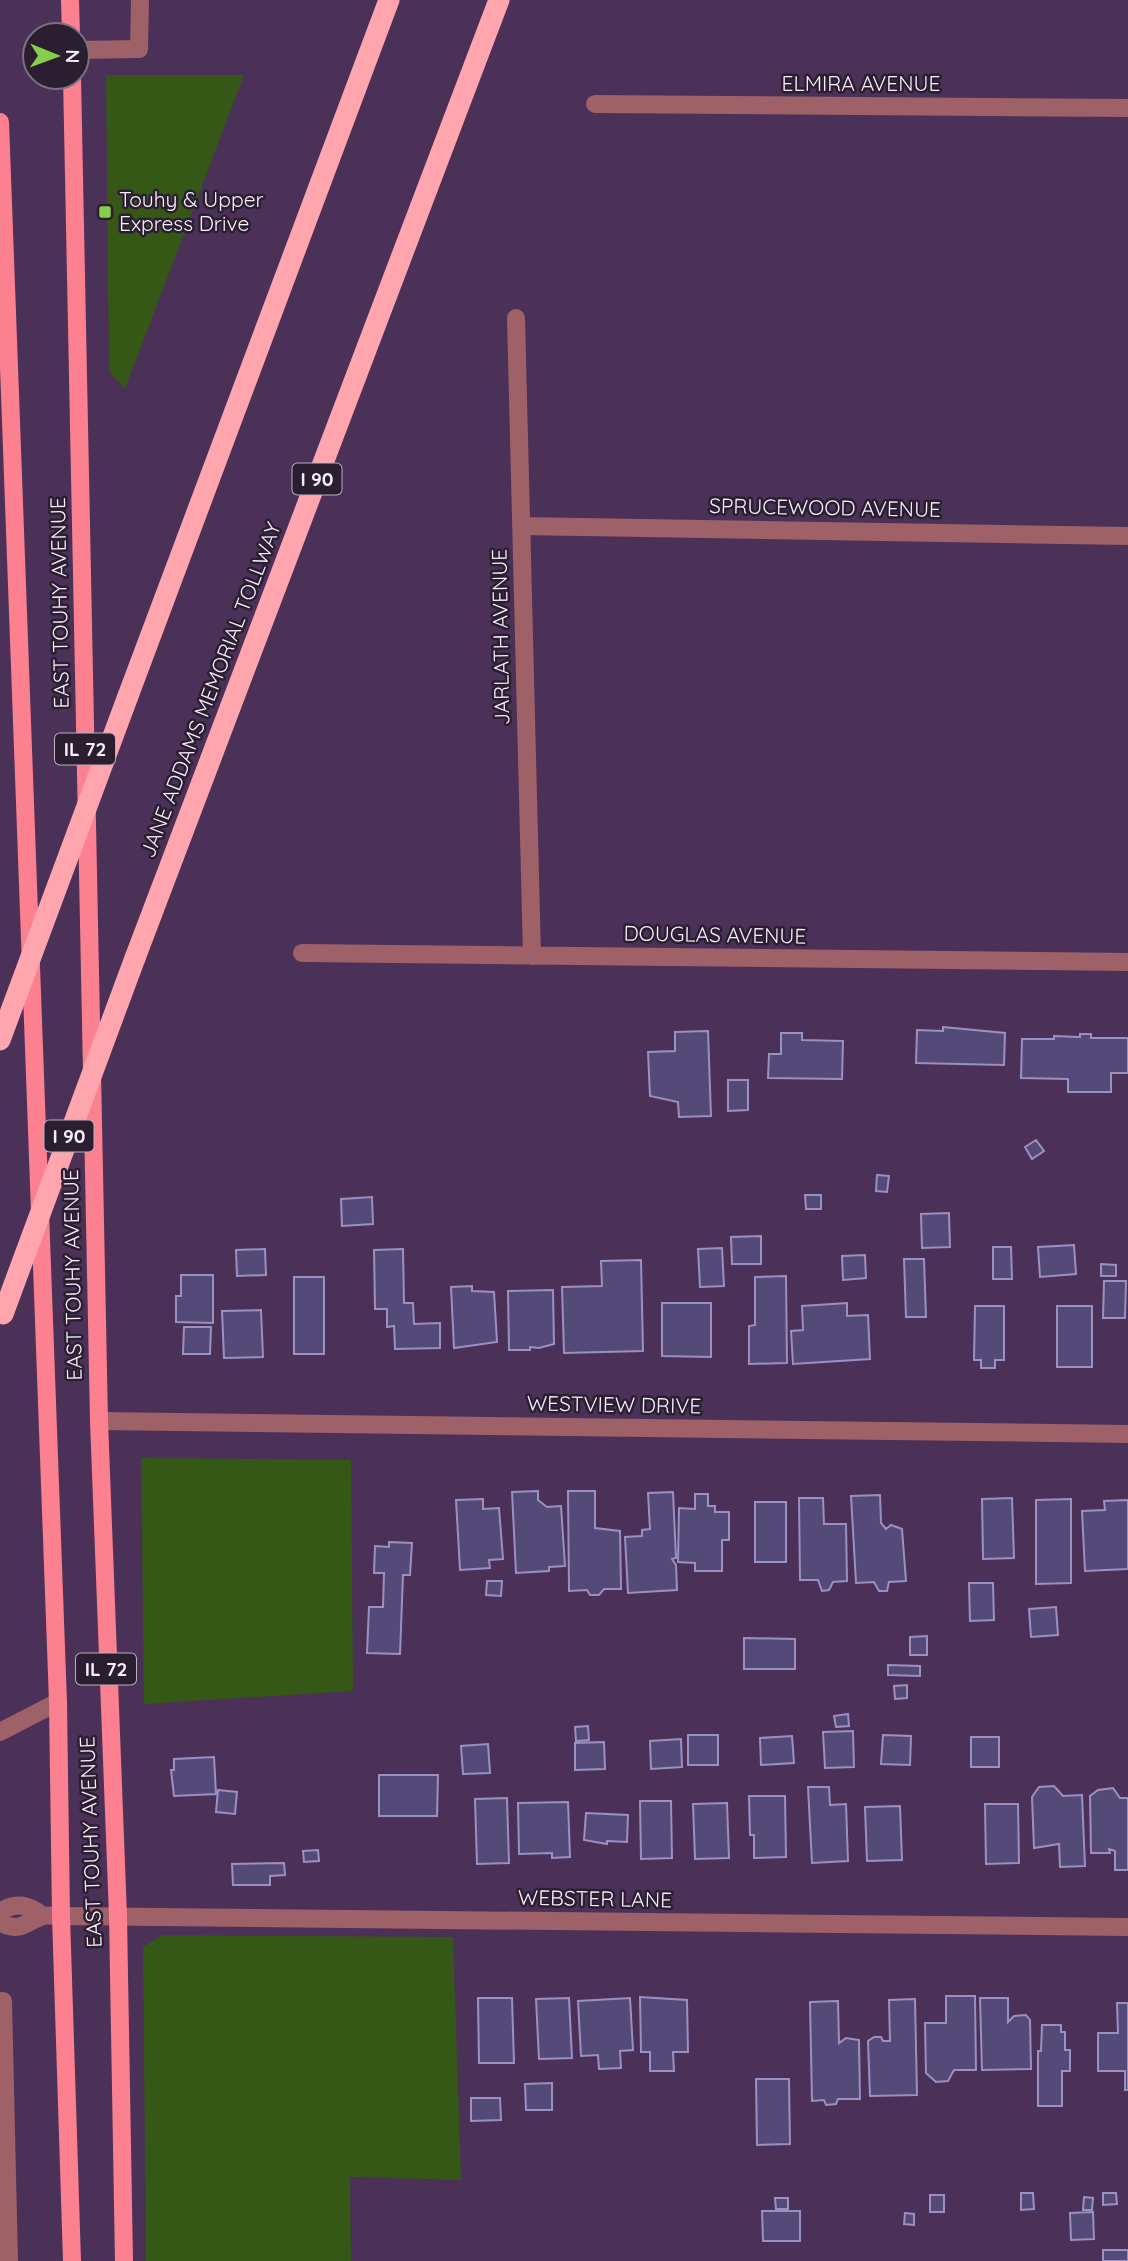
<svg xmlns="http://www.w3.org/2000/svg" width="1128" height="2261" font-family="Quicksand,sans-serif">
	<rect width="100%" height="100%" fill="#4b3058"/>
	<path fill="#355817" d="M 106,75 L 244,75 L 125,389 L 109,371 Z
		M 141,1458 L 351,1460 L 353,1691 L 144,1704 Z
		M 162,1935 L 453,1937 L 461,2180 L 350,2177 L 351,2261 L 146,2261 L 143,1947 Z"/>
	<path fill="#544a77" stroke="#9a90c2" stroke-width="2" d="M 943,1027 L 1005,1033 L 1004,1065 L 916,1063 L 917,1030 L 943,1031 Z
		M 708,1031 L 711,1116 L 679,1117 L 678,1102 L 650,1096 L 648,1052 L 675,1051 L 675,1032 Z
		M 781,1033 L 802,1033 L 802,1040 L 843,1041 L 842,1079 L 768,1078 L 769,1054 L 781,1054 Z
		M 1080,1034 L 1091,1034 L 1091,1038 L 1128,1038 L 1128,1073 L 1111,1073 L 1111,1092 L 1068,1092 L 1068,1079 L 1021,1078 L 1022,1039 L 1054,1039 L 1054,1036 L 1080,1037 Z
		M 728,1080 L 748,1080 L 748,1110 L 728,1111 Z
		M 1036,1140 L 1044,1151 L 1032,1159 L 1025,1147 Z
		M 877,1175 L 889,1176 L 887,1192 L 876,1191 Z
		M 805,1195 L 821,1195 L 821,1209 L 806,1209 Z
		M 372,1197 L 373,1224 L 342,1226 L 341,1199 Z
		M 949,1213 L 950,1247 L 922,1248 L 921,1214 Z
		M 761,1236 L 761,1264 L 732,1264 L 731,1237 Z
		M 1074,1245 L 1076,1274 L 1040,1277 L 1038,1247 Z
		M 993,1247 L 1011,1247 L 1012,1279 L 993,1279 Z
		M 722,1248 L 724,1286 L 700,1287 L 698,1249 Z
		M 265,1249 L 266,1275 L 237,1276 L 236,1250 Z
		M 403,1249 L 404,1303 L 413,1303 L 414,1324 L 440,1323 L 440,1348 L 395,1349 L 394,1326 L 387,1327 L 387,1309 L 375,1309 L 374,1250 Z
		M 865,1255 L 866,1278 L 843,1280 L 842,1256 Z
		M 904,1259 L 924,1259 L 926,1317 L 906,1317 Z
		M 641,1260 L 643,1351 L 564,1353 L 562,1287 L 602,1286 L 601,1261 Z
		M 1101,1264 L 1116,1265 L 1116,1276 L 1101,1276 Z
		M 181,1275 L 213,1275 L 213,1323 L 176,1322 L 176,1296 L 181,1296 Z
		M 786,1276 L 787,1363 L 749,1364 L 749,1326 L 755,1325 L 755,1277 Z
		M 294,1277 L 324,1277 L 324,1354 L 294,1354 Z
		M 1104,1281 L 1126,1281 L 1125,1318 L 1103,1318 Z
		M 472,1286 L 472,1291 L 494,1292 L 497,1342 L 454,1348 L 451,1287 Z
		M 553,1290 L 554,1344 L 539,1348 L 530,1347 L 530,1350 L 509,1350 L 508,1291 Z
		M 662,1303 L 711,1303 L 711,1357 L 662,1356 Z
		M 847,1303 L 847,1316 L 868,1315 L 870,1359 L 793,1364 L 791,1331 L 803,1330 L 802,1306 Z
		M 975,1306 L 1004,1306 L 1004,1360 L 995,1360 L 995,1368 L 981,1368 L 981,1360 L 974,1360 Z
		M 1057,1306 L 1092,1306 L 1092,1367 L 1057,1367 Z
		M 261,1310 L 263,1357 L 224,1358 L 222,1311 Z
		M 184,1327 L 211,1327 L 210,1354 L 183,1354 Z
		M 538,1491 L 538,1500 L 547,1507 L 561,1506 L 565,1566 L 549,1567 L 549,1571 L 516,1573 L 512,1492 Z
		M 568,1491 L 595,1491 L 595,1528 L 620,1531 L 621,1589 L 604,1589 L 599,1595 L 590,1595 L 587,1590 L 569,1591 Z
		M 673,1492 L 676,1558 L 672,1559 L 676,1565 L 677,1590 L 628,1593 L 625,1537 L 642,1536 L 642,1530 L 650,1529 L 648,1493 Z
		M 695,1494 L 708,1494 L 708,1506 L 715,1506 L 715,1512 L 729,1512 L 729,1540 L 722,1540 L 722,1571 L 695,1571 L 695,1563 L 678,1562 L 679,1508 L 695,1509 Z
		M 880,1495 L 881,1523 L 886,1529 L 891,1525 L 902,1529 L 906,1581 L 889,1582 L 887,1591 L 879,1591 L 874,1582 L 856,1583 L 851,1496 Z
		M 799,1498 L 823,1498 L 824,1524 L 846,1524 L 847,1581 L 833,1582 L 829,1590 L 822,1591 L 818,1580 L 800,1580 Z
		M 1012,1498 L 1014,1558 L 983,1559 L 982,1499 Z
		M 483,1499 L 483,1509 L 499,1508 L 503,1559 L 489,1560 L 490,1568 L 460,1570 L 456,1500 Z
		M 1071,1499 L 1071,1583 L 1036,1584 L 1036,1500 Z
		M 1128,1500 L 1128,1569 L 1085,1571 L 1082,1511 L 1105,1510 L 1104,1501 Z
		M 755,1502 L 786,1502 L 786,1562 L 755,1562 Z
		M 389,1542 L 412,1543 L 410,1575 L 403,1575 L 400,1654 L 367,1653 L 369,1607 L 383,1607 L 384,1573 L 374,1573 L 375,1546 L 389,1547 Z
		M 487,1581 L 502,1581 L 501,1596 L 486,1595 Z
		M 969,1583 L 993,1583 L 994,1620 L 970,1621 Z
		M 1056,1607 L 1058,1635 L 1031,1637 L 1029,1609 Z
		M 927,1636 L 927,1655 L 910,1655 L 910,1637 Z
		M 744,1638 L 795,1639 L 795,1669 L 744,1669 Z
		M 888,1665 L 920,1666 L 920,1676 L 888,1675 Z
		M 907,1685 L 907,1698 L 895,1699 L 894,1686 Z
		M 848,1714 L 849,1726 L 836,1727 L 834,1716 Z
		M 588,1726 L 589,1740 L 576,1741 L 575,1727 Z
		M 853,1731 L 854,1767 L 825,1768 L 823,1732 Z
		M 688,1735 L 718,1735 L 718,1765 L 688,1765 Z
		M 883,1735 L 911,1736 L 910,1765 L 881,1764 Z
		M 792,1736 L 794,1763 L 761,1765 L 760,1738 Z
		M 971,1737 L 999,1737 L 999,1767 L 971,1767 Z
		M 681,1739 L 682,1767 L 651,1769 L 650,1741 Z
		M 604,1742 L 605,1769 L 575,1770 L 575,1743 Z
		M 488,1744 L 490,1773 L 463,1774 L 461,1746 Z
		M 214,1757 L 216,1794 L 174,1796 L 171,1770 L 174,1770 L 174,1759 Z
		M 379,1775 L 438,1775 L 437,1816 L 379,1816 Z
		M 1054,1786 L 1063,1796 L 1082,1795 L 1085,1866 L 1060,1867 L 1059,1844 L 1034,1848 L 1032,1797 L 1039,1787 Z
		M 808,1787 L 829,1787 L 830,1805 L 846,1804 L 848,1861 L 812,1863 Z
		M 1113,1788 L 1120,1798 L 1128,1798 L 1128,1870 L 1115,1870 L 1115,1851 L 1109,1849 L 1110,1853 L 1091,1853 L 1090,1796 L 1098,1790 Z
		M 218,1790 L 237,1792 L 235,1814 L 216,1812 Z
		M 749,1796 L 785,1796 L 786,1857 L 754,1858 L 754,1835 L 750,1835 Z
		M 507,1798 L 509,1863 L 477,1864 L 475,1799 Z
		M 640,1801 L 671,1801 L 672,1858 L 641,1859 Z
		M 568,1802 L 570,1857 L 552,1858 L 552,1853 L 519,1854 L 518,1803 Z
		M 727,1803 L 729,1858 L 695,1859 L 693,1804 Z
		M 985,1804 L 1018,1804 L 1019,1863 L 986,1864 Z
		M 900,1806 L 902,1860 L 867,1861 L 865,1807 Z
		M 586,1813 L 628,1815 L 627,1842 L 607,1841 L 607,1844 L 584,1840 Z
		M 318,1850 L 319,1861 L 304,1862 L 303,1851 Z
		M 284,1863 L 285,1875 L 270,1876 L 270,1885 L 233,1885 L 232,1864 Z
		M 946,1996 L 975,1996 L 976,2070 L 954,2070 L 948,2081 L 936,2082 L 926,2073 L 925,2023 L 946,2023 Z
		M 640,1997 L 687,2000 L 688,2052 L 673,2052 L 674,2071 L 650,2071 L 650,2052 L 641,2052 Z
		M 478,1998 L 512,1998 L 514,2063 L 479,2063 Z
		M 569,1998 L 572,2058 L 539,2059 L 536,1999 Z
		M 630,1998 L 633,2050 L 620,2051 L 621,2068 L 599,2069 L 598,2055 L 581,2056 L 578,2001 Z
		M 980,1998 L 1008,1998 L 1008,2022 L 1014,2016 L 1026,2015 L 1030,2020 L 1031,2069 L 982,2070 Z
		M 915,1999 L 917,2095 L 870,2096 L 868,2041 L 874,2037 L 881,2037 L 883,2041 L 890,2041 L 889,2000 Z
		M 838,2001 L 839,2043 L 846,2038 L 859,2040 L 860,2099 L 838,2099 L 836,2104 L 826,2105 L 824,2100 L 812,2101 L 810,2002 Z
		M 1117,2003 L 1128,2003 L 1128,2090 L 1125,2090 L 1125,2071 L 1098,2071 L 1098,2033 L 1118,2033 Z
		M 1042,2025 L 1061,2025 L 1061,2032 L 1065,2032 L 1065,2050 L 1070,2050 L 1070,2071 L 1062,2071 L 1062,2106 L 1038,2106 L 1038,2051 L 1041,2051 Z
		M 756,2079 L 789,2079 L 790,2144 L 757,2145 Z
		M 552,2083 L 552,2110 L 526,2110 L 525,2084 Z
		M 471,2098 L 500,2098 L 501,2120 L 471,2121 Z
		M 1021,2193 L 1033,2193 L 1034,2209 L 1021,2210 Z
		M 1103,2193 L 1116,2193 L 1117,2204 L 1103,2205 Z
		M 930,2195 L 944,2195 L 944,2212 L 930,2212 Z
		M 1084,2197 L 1093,2198 L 1092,2210 L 1083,2210 Z
		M 775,2198 L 788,2198 L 788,2209 L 776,2209 Z
		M 762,2211 L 800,2211 L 800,2241 L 763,2241 Z
		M 1093,2212 L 1094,2239 L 1071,2240 L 1070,2213 Z
		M 905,2213 L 914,2214 L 914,2225 L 904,2224 Z
		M 1103,2250 L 1128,2250 L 1128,2261 L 1103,2261 Z"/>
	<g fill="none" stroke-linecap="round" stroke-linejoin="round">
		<path stroke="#9e6167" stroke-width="18" d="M 77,50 L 139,49 L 140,0
			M 595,104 L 1128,108
			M 516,318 L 532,956
			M 521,526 L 1128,536
			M 302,953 L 1128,962
			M 99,1421 L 1128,1434
			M 0,1732 L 58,1702
			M 0,1912 C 16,1901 29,1905 43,1916
			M 0,1922 C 21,1934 26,1921 43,1916 C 48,1915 56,1916 61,1916 L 1128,1927
			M 0,2001 L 3,2001 L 9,2261"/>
		<path stroke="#fc8190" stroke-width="18" d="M 70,0 L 71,35
			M 72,77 L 99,1421 L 118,1916 L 124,2261
			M 0,122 L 58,1702 L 61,1916 L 72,2261"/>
		<path stroke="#fea5ae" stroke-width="21" d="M 128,696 L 389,0
			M 135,958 L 499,0"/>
		<path stroke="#fea5ae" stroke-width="21" d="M 0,1040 L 128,696
			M 3,1314 L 135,958"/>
	</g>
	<rect fill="#86cf4b" stroke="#2a1e30" stroke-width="2.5" x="98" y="205" width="14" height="14" rx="3.5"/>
	<g text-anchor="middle" stroke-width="5" stroke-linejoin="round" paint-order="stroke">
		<g fill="#2a1e30" stroke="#bab0c0" stroke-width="2">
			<rect x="292.5" y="463.5" width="49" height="31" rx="5"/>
			<rect x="55" y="733.5" width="60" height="31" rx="5"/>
			<rect x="44.5" y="1120.5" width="49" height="31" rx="5"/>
			<rect x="76" y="1653.5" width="60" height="31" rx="5"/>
		</g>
		<g font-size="19" font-weight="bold" fill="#f8eefd">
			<text x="317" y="486">I 90</text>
			<text x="85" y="756">IL 72</text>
			<text x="69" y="1143">I 90</text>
			<text x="106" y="1676">IL 72</text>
		</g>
		<g font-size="21" fill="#f8eefd" stroke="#2a1e30">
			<text x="861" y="91">ELMIRA AVENUE</text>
			<text transform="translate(825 508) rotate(1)" y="7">SPRUCEWOOD AVENUE</text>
			<text transform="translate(60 603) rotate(-91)" y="7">EAST TOUHY AVENUE</text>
			<text transform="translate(501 637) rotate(-91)" y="7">JARLATH AVENUE</text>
			<text transform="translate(211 690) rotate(-69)" y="7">JANE ADDAMS MEMORIAL TOLLWAY</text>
			<text transform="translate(715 935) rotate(1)" y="7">DOUGLAS AVENUE</text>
			<text transform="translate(73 1275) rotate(-91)" y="7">EAST TOUHY AVENUE</text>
			<text transform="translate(614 1405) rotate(1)" y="7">WESTVIEW DRIVE</text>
			<text transform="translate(91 1842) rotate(-92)" y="7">EAST TOUHY AVENUE</text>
			<text transform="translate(595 1899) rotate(1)" y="7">WEBSTER LANE</text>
		</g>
		<g font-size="21" fill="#f8eefd" stroke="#2a1e30" text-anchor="start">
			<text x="119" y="207">Touhy &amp; Upper<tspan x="119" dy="24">Express Drive</tspan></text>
		</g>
	</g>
	<g transform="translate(56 56) rotate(91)"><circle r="33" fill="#2a1e30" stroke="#7c7182" stroke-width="2"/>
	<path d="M0-5L12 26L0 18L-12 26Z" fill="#86cf4b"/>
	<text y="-10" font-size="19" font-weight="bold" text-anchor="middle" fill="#f8eefd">N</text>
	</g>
</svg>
